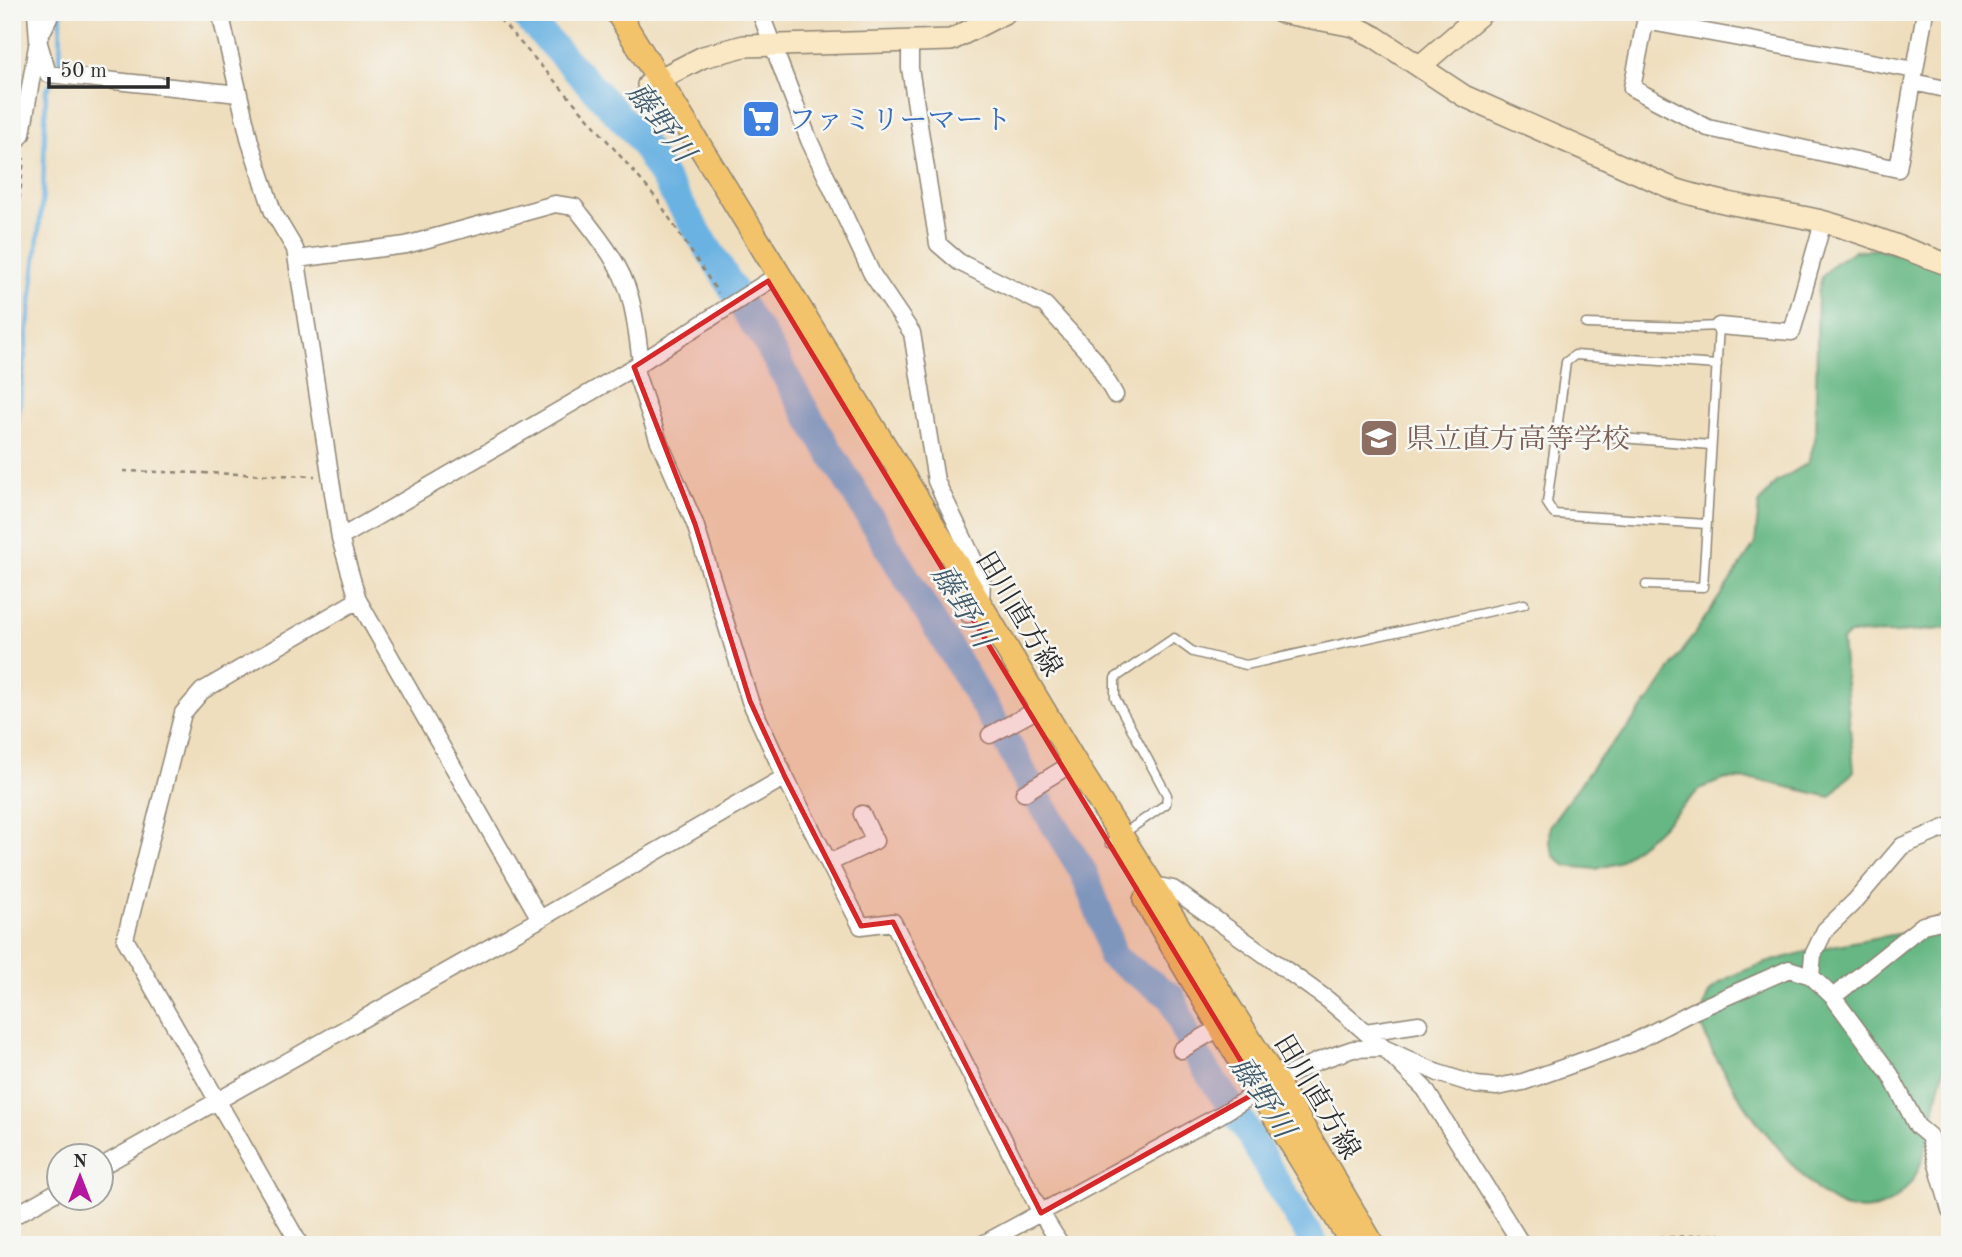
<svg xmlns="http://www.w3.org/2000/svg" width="1962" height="1257" font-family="'Old Standard TT','Noto Serif JP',serif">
	<rect width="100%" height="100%" fill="#f6f6f2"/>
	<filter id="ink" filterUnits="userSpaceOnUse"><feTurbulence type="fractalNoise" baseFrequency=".0143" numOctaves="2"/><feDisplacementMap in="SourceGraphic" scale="14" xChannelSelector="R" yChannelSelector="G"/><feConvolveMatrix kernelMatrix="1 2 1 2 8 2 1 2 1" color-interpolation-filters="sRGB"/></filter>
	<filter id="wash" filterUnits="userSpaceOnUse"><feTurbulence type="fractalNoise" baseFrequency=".00686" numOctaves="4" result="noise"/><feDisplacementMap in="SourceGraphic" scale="28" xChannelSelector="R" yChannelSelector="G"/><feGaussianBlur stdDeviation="1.57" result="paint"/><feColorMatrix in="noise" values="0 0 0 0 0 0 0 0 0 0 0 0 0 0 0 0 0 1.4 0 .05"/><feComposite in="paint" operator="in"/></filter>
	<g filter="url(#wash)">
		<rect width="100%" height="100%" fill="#efdebd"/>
		<path fill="#66b783" stroke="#487157" stroke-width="2" d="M 1879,249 L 1950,268 L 1950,628 L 1898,633 L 1849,634 L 1842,641 L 1854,771 L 1830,797 L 1758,780 L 1726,779 L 1701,788 L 1656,832 L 1617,863 L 1596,869 L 1566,866 L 1554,856 L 1549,841 L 1550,825 L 1597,761 L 1624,732 L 1651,698 L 1755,544 L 1759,504 L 1775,483 L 1808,463 L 1815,441 L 1818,292 L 1822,277 L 1835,263 L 1854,251 Z
			M 1916,931 L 1930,931 L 1950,939 C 1950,971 1951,1003 1950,1035 C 1949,1056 1941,1077 1937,1098 C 1929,1136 1924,1189 1882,1206 C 1870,1211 1854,1211 1841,1206 C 1814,1195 1781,1150 1762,1128 C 1748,1110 1703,1044 1702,1023 C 1702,1014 1705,999 1710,992 C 1733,960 1873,938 1916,931 Z"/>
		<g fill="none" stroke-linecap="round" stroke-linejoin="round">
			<path stroke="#6bb2e2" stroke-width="4.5" d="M 58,70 L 60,66 L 61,12
				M 12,471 L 43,193 L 46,91 L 54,78"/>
			<path stroke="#6bb2e2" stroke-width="28" d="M 521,12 L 637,135 L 724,274 L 753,324 L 761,333 L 806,412 L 1014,755 L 1035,796 L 1043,806 L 1084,873 L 1106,931 L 1112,957 L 1172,997 L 1192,1049 L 1247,1130 L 1277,1183 L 1315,1245"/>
		</g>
	</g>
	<g filter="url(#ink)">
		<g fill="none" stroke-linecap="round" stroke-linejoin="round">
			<g stroke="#8d8474" stroke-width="11">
				<path id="lane" d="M 1586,324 L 1694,327 L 1719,326 L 1703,587 L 1646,585
					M 1556,433 L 1711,445
					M 1706,524 L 1554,514 L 1547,503 L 1566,362 L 1575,355 L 1717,365
					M 1110,843 L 1166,804 L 1167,795 L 1115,698 L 1115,678 L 1174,638 L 1193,652 L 1246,665 L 1524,604
					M 1522,1245 L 1569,1244"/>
			</g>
			<g stroke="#8d8474" stroke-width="19">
				<path id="street" d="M 36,12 L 38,40 L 48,74 L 239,94
					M 220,12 L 250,142 L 273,212 L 295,249 L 340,538 L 358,600 L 540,919
					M 760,12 L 809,140 L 872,274 L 912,333 L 936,481 L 982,577 L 981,606 L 968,614
					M 1647,12 L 1632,88 L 1708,128 L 1898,169 L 1925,12
					M 1645,21 L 1915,70
					M 910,41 L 910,68 L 938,244 L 959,262 L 1045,305 L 1095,360 L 1115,395
					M 1913,82 L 1950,90
					M 12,148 L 22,134 L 38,40 L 49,18 L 49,12
					M 297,259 L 406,245 L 555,204 L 575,207 C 596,234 621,263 630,297 C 636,318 638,341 641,363
					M 1719,326 L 1792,332 L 1823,222
					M 634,367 L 658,439 L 695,524 L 750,701 L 785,777 L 861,926 L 893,922 L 1041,1213 L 1061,1245
					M 340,538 L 634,367 L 778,275
					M 990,735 L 1029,714
					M 1024,793 L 1063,769
					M 829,863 L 875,841 L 862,814
					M 1154,885 L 1173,889 L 1328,1000 L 1384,1048 L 1425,1089 L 1522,1245
					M 1811,976 L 1813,955 L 1825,930 L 1856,900 L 1902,846 L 1950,826
					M 1833,997 L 1923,925 L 1950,919
					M 1365,1032 L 1419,1024
					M 1181,1050 L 1219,1028
					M 102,1166 L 540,919 L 785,777
					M 12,1217 L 60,1190
					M 300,1245 L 125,939 L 183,713 L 202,691 L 358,600
					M 981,1245 L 1220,1115 L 1276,1081 L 1318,1061 L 1353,1049 L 1384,1048 L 1438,1073 L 1476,1085 L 1497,1087 L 1523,1082 L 1630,1044 L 1694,1011 L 1789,969 L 1811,976 L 1833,997 L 1890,1074 L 1917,1126 L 1929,1136 L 1950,1210"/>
			</g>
			<g stroke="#8d8474" stroke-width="24">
				<path id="secondary" d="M 1280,12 L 1354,26 L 1375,37 L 1464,96 L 1674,189 C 1721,204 1769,210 1817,220 C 1862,231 1906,250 1950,265
					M 1420,66 L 1483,12
					M 648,85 L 703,57 L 744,46 L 951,40 L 1006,12"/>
			</g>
			<g stroke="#8d8474" stroke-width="26">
				<path id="primary" d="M 617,12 L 915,495 L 1074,761 L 1276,1081 L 1373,1245
					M 1145,900 L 1220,1027 L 1353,1245"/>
			</g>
			<path stroke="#8d8474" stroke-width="2.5" stroke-dasharray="5 5" stroke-linecap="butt" d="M 493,12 L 587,117 L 657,199 L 718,293
				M 12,269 L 24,158
				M 123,471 L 315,476
				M 1579,1243 L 1720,1234"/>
			<use href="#lane" stroke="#fff" stroke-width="8"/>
			<use href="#street" stroke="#fff" stroke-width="16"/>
			<use href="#secondary" stroke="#fae7c3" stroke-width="21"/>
			<use href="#primary" stroke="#f2c36a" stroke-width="23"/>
		</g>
	</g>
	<path fill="#d62828" fill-opacity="0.2" stroke="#d62828" stroke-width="5" stroke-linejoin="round" d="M 768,281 L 1259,1091 L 1041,1213 L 893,922 L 861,926 L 785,777 L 750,701 L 695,524 L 634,367 Z"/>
	<defs>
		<g id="supermarket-square" transform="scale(2.0125)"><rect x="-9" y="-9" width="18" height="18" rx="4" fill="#3f7fe0" stroke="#f6f6f2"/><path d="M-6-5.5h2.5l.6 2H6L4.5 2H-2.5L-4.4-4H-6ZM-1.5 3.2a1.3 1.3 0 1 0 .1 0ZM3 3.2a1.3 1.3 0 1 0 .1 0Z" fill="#fff"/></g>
		<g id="school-square" transform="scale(2.0125)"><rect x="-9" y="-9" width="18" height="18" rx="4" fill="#8d6e63" stroke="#f6f6f2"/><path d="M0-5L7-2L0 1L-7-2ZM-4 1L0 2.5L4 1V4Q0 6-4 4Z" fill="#fff"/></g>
	</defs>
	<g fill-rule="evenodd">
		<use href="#supermarket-square" x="761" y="119"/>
		<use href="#school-square" x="1379" y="438"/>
	</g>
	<g text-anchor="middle" stroke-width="5" stroke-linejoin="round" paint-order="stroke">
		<g font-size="28" fill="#366cbe" stroke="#f6f6f2" text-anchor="start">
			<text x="788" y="129">ファミリーマート</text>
		</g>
		<g font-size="28" fill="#785e54" stroke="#f6f6f2" text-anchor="start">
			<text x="1406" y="448">県立直方高等学校</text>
		</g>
		<g font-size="28" fill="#2b2b2b" stroke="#f6f6f2">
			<text transform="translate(1020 613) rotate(59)" y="10">田川直方線</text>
			<text transform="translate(1318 1096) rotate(59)" y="10">田川直方線</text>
		</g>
		<g font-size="30" font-style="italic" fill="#415a6b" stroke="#f6f6f2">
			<text transform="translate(661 122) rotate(53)" y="10">藤野川</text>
			<text transform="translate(963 606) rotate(59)" y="10">藤野川</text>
			<text transform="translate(1263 1097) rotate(57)" y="10">藤野川</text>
		</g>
	</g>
	<rect width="1962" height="1257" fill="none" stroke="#f6f6f2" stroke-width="42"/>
	<g transform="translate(80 1177)"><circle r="33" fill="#f6f6f2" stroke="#a5a5a2" stroke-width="2"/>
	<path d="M0-5L12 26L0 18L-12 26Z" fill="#b5179e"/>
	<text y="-10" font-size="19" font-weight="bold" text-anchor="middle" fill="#2b2b2b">N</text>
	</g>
	<path d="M49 77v10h119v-10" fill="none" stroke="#2b2b2b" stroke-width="3.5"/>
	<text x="60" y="77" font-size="21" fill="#2b2b2b" stroke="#f6f6f2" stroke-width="5" paint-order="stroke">50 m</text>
</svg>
